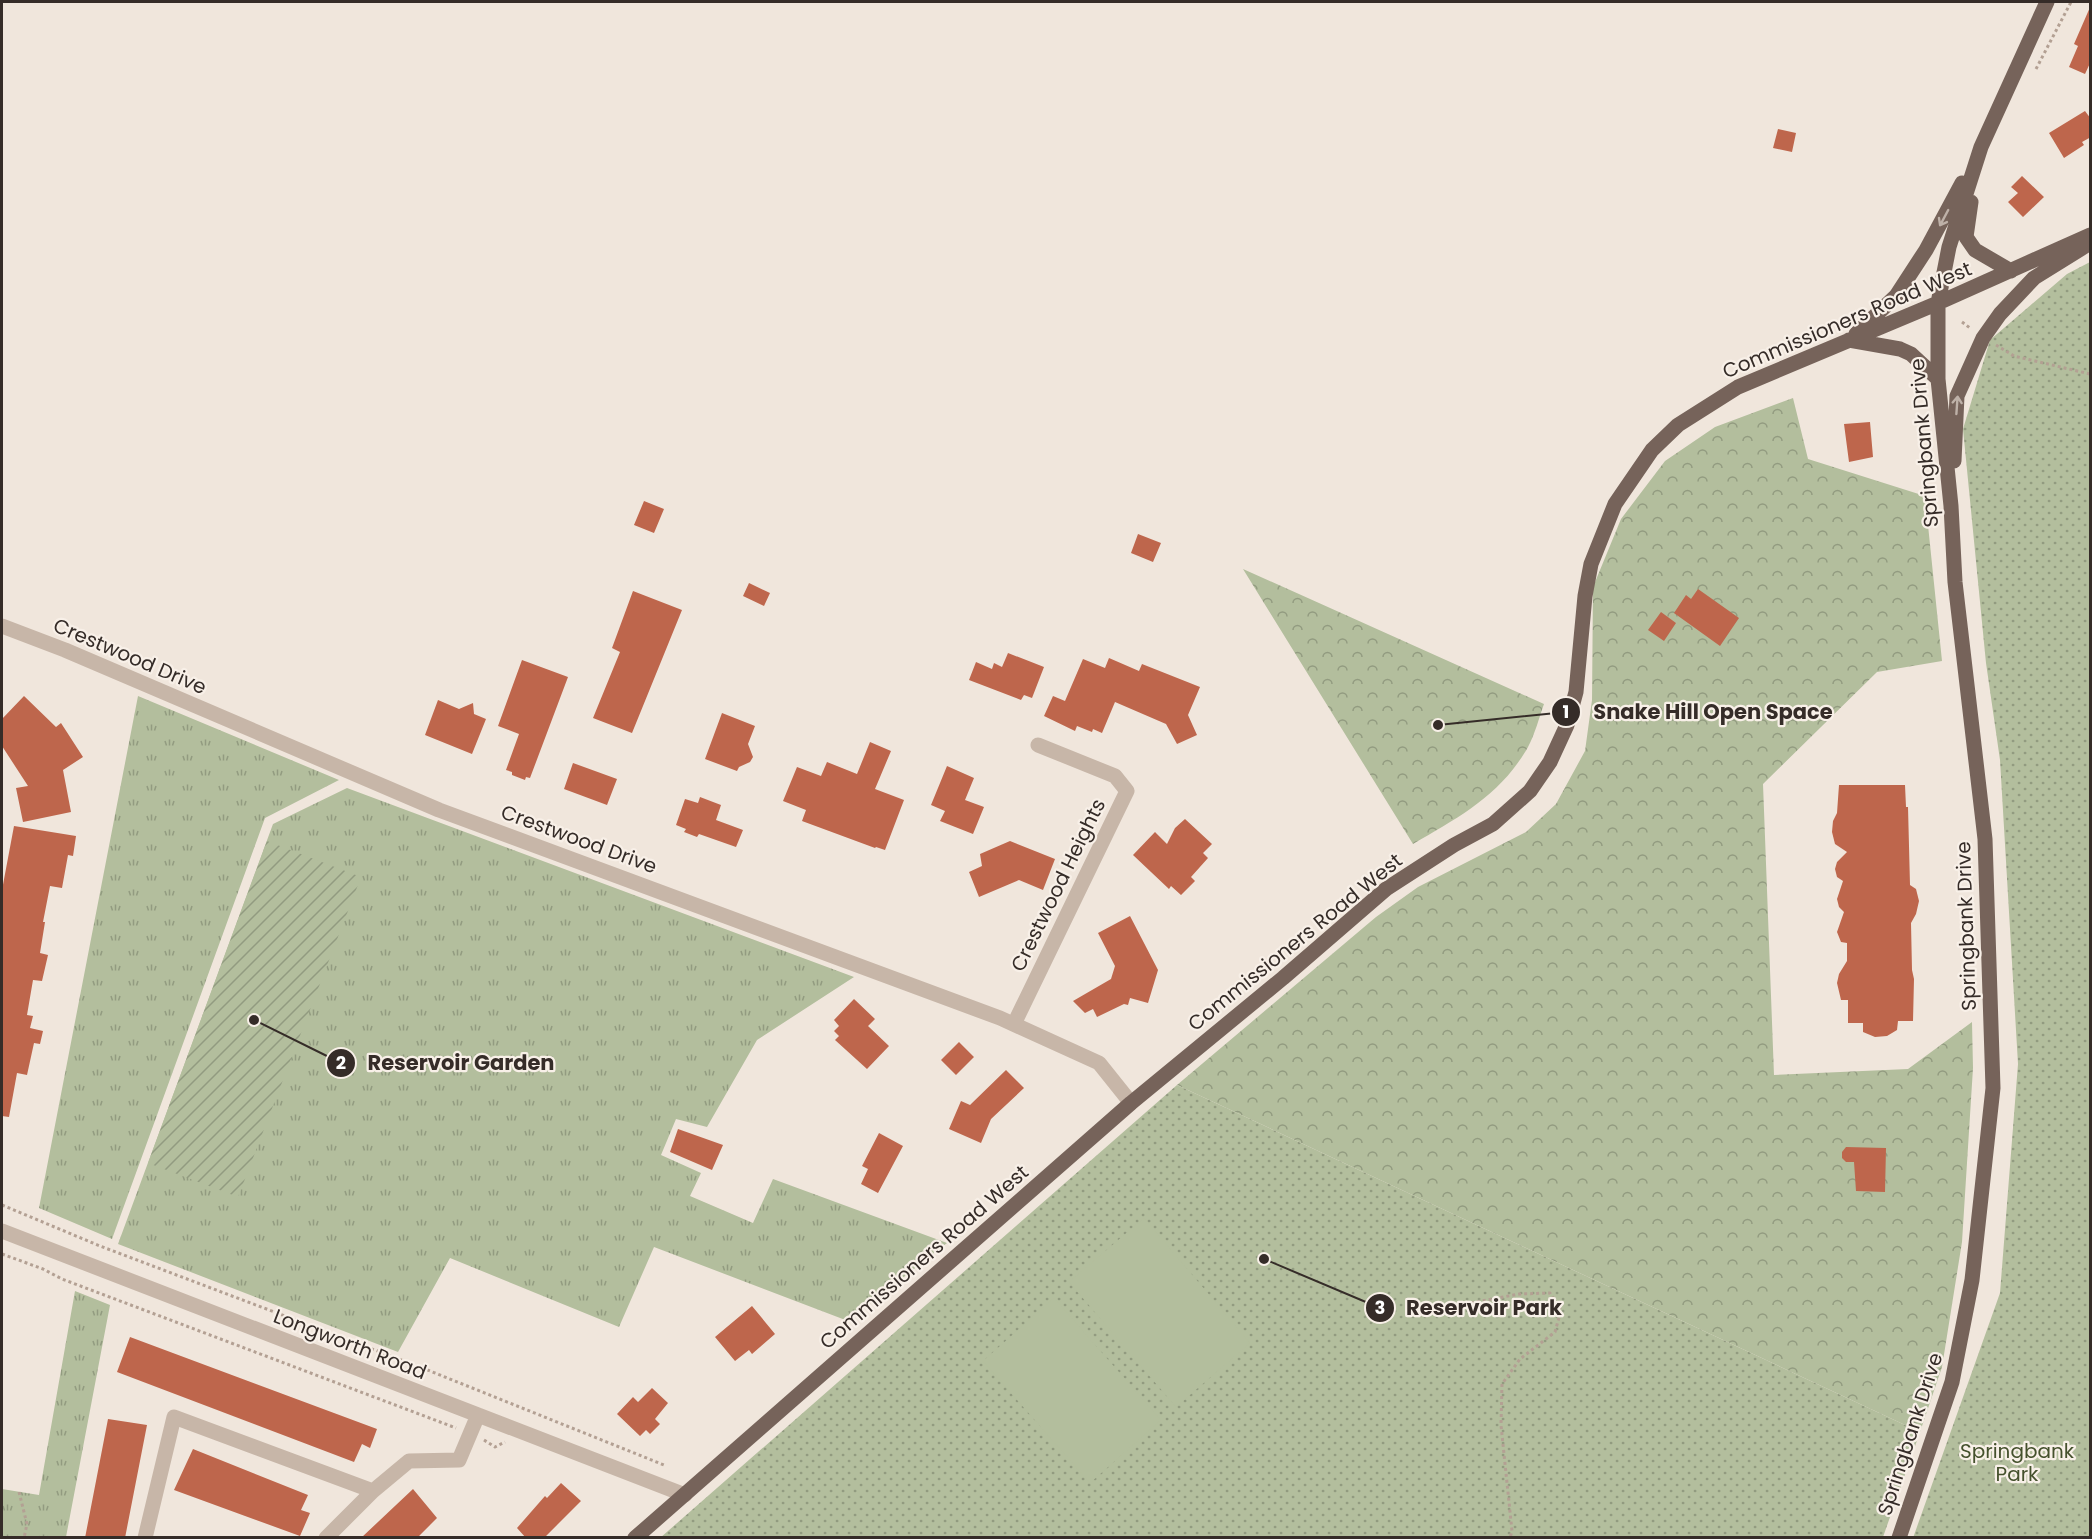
<svg xmlns="http://www.w3.org/2000/svg" width="2092" height="1539" font-family="Poppins,sans-serif">
	<defs>
		<pattern id="grass-tufts" width="24" height="20" patternUnits="userSpaceOnUse" patternTransform="scale(1.5)"><rect width="24" height="20" fill="#b3be9d"/><path d="M3 7l-1-3M5 7V3M7 7l1-3M15 17l-1-3M17 17v-4M19 17l1-3" fill="none" stroke="#929b80"/></pattern>
		<pattern id="forest-crowns" width="20" height="18" patternUnits="userSpaceOnUse" patternTransform="scale(1.5)"><rect width="20" height="18" fill="#b3be9d"/><path d="M2 6a3 3 0 1 1 6 0M12 15a3 3 0 1 1 6 0" fill="none" stroke="#929b80"/></pattern>
		<pattern id="park-dots" width="8" height="8" patternUnits="userSpaceOnUse" patternTransform="scale(1.5)"><rect width="8" height="8" fill="#b3be9d"/><path d="M2 2h.1M6 6h.1" fill="none" stroke="#929b80" stroke-width="1.8" stroke-linecap="round"/></pattern>
		<pattern id="garden-furrows" width="10" height="10" patternUnits="userSpaceOnUse" patternTransform="scale(1.5)"><rect width="10" height="10" fill="#b3be9d"/><path d="M-1 1l2-2M0 10L10 0M9 11l2-2" fill="none" stroke="#929b80"/></pattern>
	</defs>
	<rect width="100%" height="100%" fill="#f0e6dc"/>
	<path fill="url(#grass-tufts)" d="M 138,696 L 339,780 L 265,818 L 112,1239 L 39,1208 Z
		M 347,788 L 854,977 L 757,1040 L 707,1127 L 676,1119 L 661,1155 L 701,1173 L 690,1196 L 753,1223 L 773,1179 L 947,1243 L 848,1321 L 654,1247 L 619,1327 L 450,1258 L 398,1352 L 118,1244 L 273,824 Z
		M 75,1291 L 110,1305 L 66,1537 L 2,1537 L 2,1489 L 39,1495 Z"/>
	<path fill="url(#forest-crowns)" d="M 1793,398 L 1808,459 L 1925,496 L 1942,661 L 1877,672 L 1763,784 L 1774,1075 L 1908,1069 L 1972,1022 L 1973,1068 L 1962,1242 L 1942,1367 L 1920,1432 L 1177,1085 L 1376,917 L 1418,887 L 1526,832 L 1556,804 L 1585,751 L 1592,700 L 1593,587 L 1621,519 L 1665,461 L 1715,427 Z
		M 1243,569 L 1544,704 C 1539,718 1535,734 1528,747 C 1500,796 1459,817 1413,844 Z"/>
	<path fill="url(#park-dots)" d="M 2090,262 L 2090,1537 L 1913,1538 L 2000,1293 L 2018,1064 L 2000,760 L 1986,663 L 1963,429 L 1990,340 L 2067,274 Z
		M 1177,1085 L 1920,1432 L 1883,1537 L 660,1538 Z"/>
	<path fill="url(#garden-furrows)" d="M 267,841 L 361,877 L 238,1197 L 148,1163 Z"/>
	<path fill="#b3be9d" d="M 1144,1218 L 1250,1343 L 1176,1407 L 1069,1282 Z
		M 1054,1298 L 1161,1420 L 1090,1483 L 983,1361 Z"/>
	<path fill="#be664c" d="M 2091,5 L 2091,61 L 2085,74 L 2069,67 L 2078,46 L 2074,44 Z
		M 2085,111 L 2091,119 L 2091,137 L 2082,142 L 2084,145 L 2064,158 L 2049,133 Z
		M 1778,129 L 1796,133 L 1792,152 L 1773,148 Z
		M 2022,176 L 2044,197 L 2023,217 L 2008,202 L 2018,193 L 2011,187 Z
		M 1870,422 L 1873,457 L 1849,462 L 1844,424 Z
		M 644,501 L 664,509 L 654,533 L 634,525 Z
		M 1138,534 L 1161,543 L 1153,562 L 1131,553 Z
		M 749,583 L 770,593 L 764,606 L 743,596 Z
		M 1698,589 L 1739,618 L 1720,646 L 1674,613 L 1686,595 L 1691,599 Z
		M 633,591 L 682,610 L 632,733 L 593,718 L 620,652 L 612,648 Z
		M 1661,612 L 1676,623 L 1664,641 L 1648,630 Z
		M 1008,653 L 1044,667 L 1032,698 L 1024,695 L 1021,700 L 969,680 L 976,662 L 992,669 L 994,663 L 1002,667 Z
		M 1109,658 L 1139,671 L 1142,664 L 1200,687 L 1188,715 L 1197,735 L 1177,744 L 1166,724 L 1115,702 L 1102,733 L 1093,729 L 1092,732 L 1077,726 L 1075,731 L 1044,716 L 1053,696 L 1065,701 L 1083,659 L 1105,668 Z
		M 522,660 L 568,677 L 530,778 L 526,777 L 525,780 L 512,775 L 512,772 L 506,770 L 519,734 L 498,726 Z
		M 24,696 L 56,727 L 61,723 L 83,757 L 63,770 L 71,812 L 23,822 L 16,788 L 28,786 L 2,746 L 2,719 Z
		M 438,700 L 459,709 L 473,703 L 474,714 L 486,719 L 472,754 L 425,735 Z
		M 722,713 L 755,726 L 748,744 L 753,757 L 750,762 L 739,767 L 737,771 L 705,759 Z
		M 870,742 L 891,751 L 875,789 L 904,800 L 885,850 L 876,847 L 875,848 L 802,821 L 806,810 L 783,801 L 797,767 L 821,776 L 827,762 L 857,774 Z
		M 573,763 L 617,779 L 607,805 L 564,789 Z
		M 947,766 L 974,778 L 965,800 L 984,807 L 973,834 L 940,821 L 945,811 L 931,805 Z
		M 1839,785 L 1905,785 L 1906,807 L 1908,807 L 1910,885 L 1916,889 L 1919,901 L 1916,914 L 1911,923 L 1912,970 L 1914,979 L 1913,1021 L 1898,1021 L 1897,1030 L 1887,1036 L 1875,1037 L 1863,1032 L 1863,1023 L 1848,1023 L 1848,1000 L 1841,1000 L 1837,983 L 1839,974 L 1847,961 L 1847,943 L 1841,942 L 1837,932 L 1844,912 L 1839,907 L 1837,899 L 1843,881 L 1837,877 L 1835,869 L 1837,862 L 1847,852 L 1835,844 L 1832,832 L 1833,821 L 1837,813 Z
		M 700,797 L 721,805 L 716,820 L 743,830 L 736,847 L 699,834 L 697,837 L 684,832 L 686,829 L 676,825 L 685,799 L 698,803 Z
		M 1185,819 L 1212,844 L 1203,853 L 1208,858 L 1191,877 L 1195,881 L 1181,895 L 1171,886 L 1169,889 L 1133,855 L 1155,832 L 1167,844 L 1175,828 Z
		M 14,826 L 76,836 L 73,856 L 68,855 L 62,888 L 50,886 L 43,922 L 45,922 L 40,953 L 48,955 L 42,981 L 33,980 L 27,1015 L 33,1016 L 30,1028 L 43,1031 L 40,1044 L 34,1043 L 27,1075 L 17,1073 L 9,1117 L 2,1116 L 2,890 Z
		M 1010,841 L 1055,859 L 1043,890 L 1019,880 L 979,897 L 969,872 L 982,866 L 980,854 Z
		M 1130,916 L 1158,970 L 1148,1003 L 1130,998 L 1128,1005 L 1124,1004 L 1097,1017 L 1093,1009 L 1085,1013 L 1073,1001 L 1111,979 L 1115,966 L 1098,933 Z
		M 854,999 L 875,1019 L 868,1026 L 889,1046 L 867,1069 L 835,1040 L 839,1036 L 834,1031 L 839,1026 L 834,1020 Z
		M 959,1042 L 974,1057 L 956,1075 L 941,1060 Z
		M 1006,1070 L 1024,1088 L 991,1119 L 981,1143 L 949,1129 L 961,1101 L 970,1105 Z
		M 678,1129 L 723,1145 L 712,1170 L 670,1152 Z
		M 879,1133 L 903,1146 L 878,1193 L 861,1184 L 868,1169 L 862,1166 Z
		M 1846,1147 L 1886,1148 L 1885,1192 L 1856,1191 L 1854,1162 L 1846,1162 L 1842,1158 L 1842,1152 Z
		M 752,1306 L 775,1334 L 752,1354 L 749,1350 L 735,1361 L 715,1337 Z
		M 130,1337 L 377,1429 L 370,1448 L 362,1444 L 354,1462 L 117,1372 Z
		M 652,1388 L 668,1403 L 655,1419 L 660,1424 L 650,1434 L 646,1430 L 640,1436 L 617,1414 L 633,1397 L 638,1402 Z
		M 108,1419 L 147,1425 L 125,1538 L 85,1538 Z
		M 193,1449 L 308,1495 L 301,1510 L 310,1513 L 300,1536 L 174,1490 Z
		M 561,1483 L 581,1501 L 544,1538 L 526,1538 L 517,1528 L 545,1496 L 547,1498 Z
		M 413,1489 L 437,1518 L 417,1538 L 361,1538 Z"/>
	<g fill="none" stroke-linecap="round" stroke-linejoin="round">
		<path stroke="#b3a093" stroke-width="3" stroke-dasharray="3 3" stroke-linecap="butt" d="M 2036,69 L 2071,2
			M 1962,322 L 1970,328
			M 1996,345 L 2014,356 L 2090,374
			M 2,1205 L 100,1246 L 425,1369 L 664,1465
			M 2,1254 L 43,1269 L 62,1279 L 456,1428
			M 1412,1314 L 1519,1294 L 1550,1293 L 1561,1310 L 1555,1332 L 1520,1359 L 1502,1384 L 1501,1425 L 1512,1531 L 1510,1538
			M 484,1440 L 495,1447 L 505,1442
			M 19,1492 L 27,1524 L 24,1538"/>
		<path stroke="#c7b6a8" stroke-width="15" d="M 2,626 L 65,650 L 439,810 L 1000,1018 L 1099,1063 L 1131,1103
			M 1014,1024 L 1127,791 L 1115,776 L 1038,745
			M 2,1231 L 685,1495
			M 145,1538 L 174,1417 L 373,1491
			M 326,1538 L 373,1491 L 409,1461 L 459,1460 L 478,1415"/>
		<path stroke="#76635a" stroke-width="15" d="M 1971,202 L 1966,237 L 1975,250 L 2011,271
			M 1856,334 L 1896,296 L 1926,250 L 1962,183
			M 1849,340 L 1900,349 L 1911,354 L 1938,379
			M 1954,461 L 1957,396 L 1983,338 L 2000,314 L 2034,278 L 2087,245
			M 635,1538 L 1131,1103 L 1283,978 L 1386,889 L 1454,845 L 1493,824 L 1530,791 L 1550,762 L 1567,725 L 1576,692 L 1585,596 L 1591,564 L 1615,504 L 1652,450 L 1678,425 L 1738,387 L 1938,303 L 2090,235
			M 1899,1538 L 1952,1382 L 1972,1280 L 1993,1088 L 1985,839 L 1955,582 L 1951,506 L 1938,379 L 1938,303 L 1949,247 L 1981,147 L 2047,2"/>
	</g>
	<defs><path id="oneway-shaft" d="M-6 0H5M1.5-3L5.5 0L1.5 3" fill="none" stroke-width="1.6" stroke-linecap="round" stroke-linejoin="round" transform="scale(1.5)"/></defs>
	<g stroke="#beb1a8">
		<use href="#oneway-shaft" transform="translate(1944 218) rotate(118)"/>
		<use href="#oneway-shaft" transform="translate(1957 405) rotate(-86)"/>
	</g>
	<g text-anchor="middle" stroke-width="4.5" stroke-linejoin="round" paint-order="stroke">
		<g font-size="20" fill="#352c28" stroke="#f8f0e8">
			<text transform="translate(1847 320) rotate(-23)" y="7">Commissioners Road West</text>
			<text transform="translate(1924 443) rotate(-95)" y="7">Springbank Drive</text>
			<text transform="translate(130 656) rotate(23)" y="7">Crestwood Drive</text>
			<text transform="translate(579 839) rotate(20)" y="7">Crestwood Drive</text>
			<text transform="translate(1058 885) rotate(-64)" y="7">Crestwood Heights</text>
			<text transform="translate(1966 926) rotate(-92)" y="7">Springbank Drive</text>
			<text transform="translate(1295 942) rotate(-39)" y="7">Commissioners Road West</text>
			<text transform="translate(924 1257) rotate(-41)" y="7">Commissioners Road West</text>
			<text transform="translate(350 1344) rotate(21)" y="7">Longworth Road</text>
			<text transform="translate(1910 1434) rotate(-72)" y="7">Springbank Drive</text>
		</g>
		<g font-size="20" fill="#45512d" stroke="#f8f0e8">
			<text x="2017" y="1458">Springbank<tspan x="2017" dy="23">Park</tspan></text>
		</g>
	</g>
	<path fill="none" stroke="#352c28" stroke-width="2" d="M1438 725L1566 712M254 1020L341 1063M1264 1259L1380 1308"/>
	<g fill="#352c28" stroke="#f8f0e8" stroke-width="2">
		<circle cx="1438" cy="725" r="6"/>
		<circle cx="254" cy="1020" r="6"/>
		<circle cx="1264" cy="1259" r="6"/>
		<circle cx="1566" cy="712" r="15"/>
		<circle cx="341" cy="1063" r="15"/>
		<circle cx="1380" cy="1308" r="15"/>
	</g>
	<g font-size="18" text-anchor="middle" font-weight="bold" fill="#fff">
		<text x="1566" y="718">1</text>
		<text x="341" y="1069">2</text>
		<text x="1380" y="1314">3</text>
	</g>
	<g font-size="21" text-anchor="middle" font-weight="bold" fill="#352c28" stroke="#f8f0e8" stroke-width="4.5" stroke-linejoin="round" paint-order="stroke">
		<text x="1713" y="719">Snake Hill Open Space</text>
		<text x="461" y="1070">Reservoir Garden</text>
		<text x="1484" y="1315">Reservoir Park</text>
	</g>
	<rect width="2092" height="1539" fill="none" stroke="#352c28" stroke-width="6"/>
</svg>
